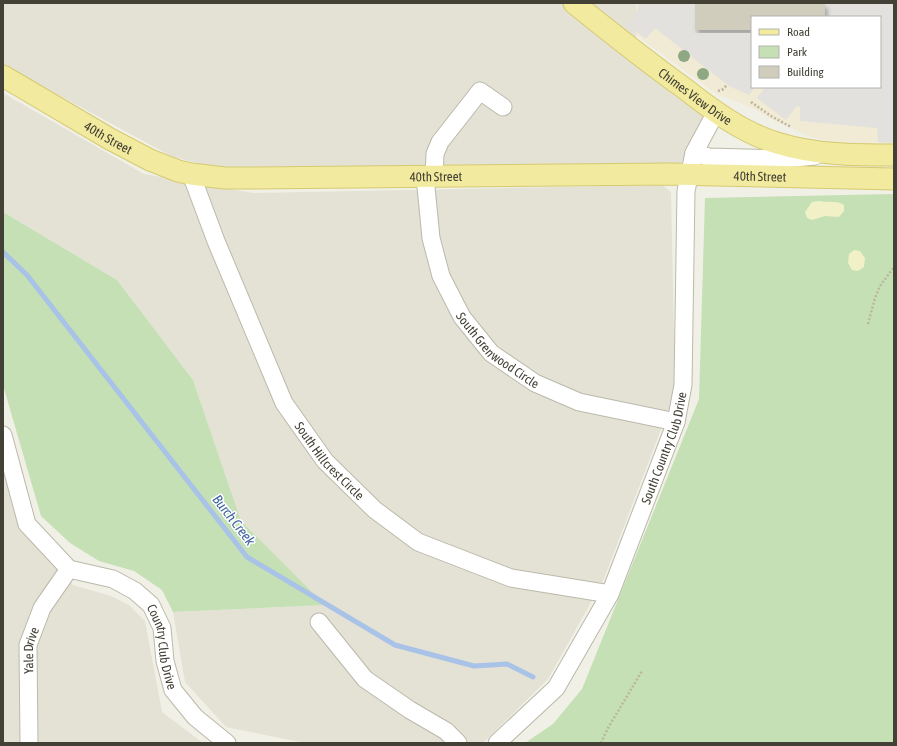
<svg xmlns="http://www.w3.org/2000/svg" width="897" height="746" font-family="'Asap Condensed',sans-serif">
	<defs>
		<filter id="shadow"><feDropShadow dx="2.5" dy="4.5" stdDeviation="2" flood-color="#0004"/></filter>
	</defs>
	<rect width="100%" height="100%" fill="#f1f0e6"/>
	<path fill="#e4e2d5" d="M 3,3 L 636,3 L 637,67 L 704,117 L 680,166 L 262,171 L 201,164 L 173,157 L 3,65 Z
		M 3,93 L 144,174 L 253,193 L 662,185 L 671,192 L 675,383 L 670,406 L 603,581 L 548,679 L 484,742 L 481,743 L 305,743 L 226,727 L 185,682 L 173,612 L 324,605 L 241,521 L 193,380 L 117,280 L 3,212 Z
		M 3,469 L 22,532 L 73,585 L 111,596 L 129,605 L 145,621 L 162,712 L 203,743 L 3,743 Z"/>
	<path fill="#f1ead4" fill-rule="evenodd" d="M 636,3 L 894,3 L 894,145 L 833,142 L 808,136 L 773,120 L 755,109 L 715,93 L 636,35 ZM 752,17 L 880,17 L 880,87 L 752,87 Z"/>
	<path fill="#c4e0b4" d="M 894,194 L 894,743 L 525,743 L 553,724 L 582,689 L 699,399 L 705,198 Z
		M 3,212 L 117,280 L 193,380 L 241,521 L 325,605 L 173,612 L 162,590 L 134,571 L 99,561 L 70,543 L 41,516 L 3,385 Z"/>
	<path fill="#f1f0c6" d="M 819,201 C 827,203 838,200 844,205 L 844,211 L 839,217 L 825,216 L 812,220 L 807,218 L 805,212 L 812,202 Z
		M 854,250 L 860,251 L 865,258 L 864,267 L 858,271 L 852,270 L 848,263 L 849,254 Z"/>
	<path fill="#e2e1de" d="M 638,3 L 695,3 L 696,30 L 752,30 L 752,87 L 755,87 L 749,95 L 729,86 L 655,28 L 646,39 L 627,25 L 634,16 L 638,8 Z
		M 825,3 L 894,3 L 894,143 L 878,142 L 877,128 L 800,121 L 800,107 L 797,106 L 786,120 L 757,98 L 765,87 L 880,87 L 880,17 L 825,17 Z"/>
	<g fill="none" stroke-linecap="round" stroke-linejoin="round">
		<path stroke="#a9c2e7" stroke-width="5" d="M 3,252 L 27,275 L 247,557 L 395,645 L 474,666 L 507,664 L 533,677"/>
	</g>
	<path fill="#d1cdbd" filter="url(#shadow)" d="M 695,3 L 825,3 L 825,17 L 752,17 L 752,30 L 695,30 Z"/>
	<g fill="none" stroke-linecap="round" stroke-linejoin="round">
		<g stroke="#bbb9aa" stroke-width="19">
			<g id="minor">
				<path d="M 694,153 L 709,157 L 784,159 L 815,156"/>
				<path id="s1" d="M 191,174 L 216,241 L 284,403 L 325,461 L 375,510 L 418,542 L 511,578 L 610,594"/>
				<path id="s2" d="M 425,177 L 431,238 L 441,276 L 462,317 L 491,353 L 535,383 L 579,402 L 676,422"/>
				<path d="M 434,177 L 435,154 L 440,142 L 480,91 L 503,107"/>
				<path id="s3" d="M 3,435 L 27,524 L 69,569 L 113,579 L 135,591 L 151,605 L 162,628 L 165,661 L 173,690 L 195,717 L 227,743"/>
				<path d="M 319,622 L 365,679 L 410,710 L 446,731 L 458,743"/>
				<path id="s4" d="M 29,743 L 28,645 L 42,608 L 69,569"/>
				<path id="s5" d="M 497,743 L 556,688 L 610,594 L 676,422 L 683,385 L 686,191 L 694,153 L 716,112"/>
			</g>
		</g>
		<g stroke="#d5ca71" stroke-width="23">
			<g id="major">
				<path id="s6" d="M 574,3 C 610,32 646,61 684,88 C 712,110 743,133 777,143 C 815,155 855,155 894,155"/>
				<path id="s7" d="M 3,76 L 110,139 L 150,160 L 178,171 L 191,174 L 225,178 L 249,178 L 669,174 L 894,179"/>
			</g>
		</g>
		<path stroke="#bbb69d" stroke-width="2.5" stroke-dasharray="2 2" stroke-linecap="butt" d="M 718,91 L 722,90 L 727,85
			M 751,102 L 771,116 L 791,127
			M 868,324 L 875,298 L 880,286 L 894,267
			M 601,743 L 608,728 L 642,671"/>
		<use href="#minor" stroke="#fff" stroke-width="17"/>
		<use href="#major" stroke="#f2ea9e" stroke-width="21"/>
	</g>
	<g fill="#8da882">
		<circle cx="684" cy="56" r="6"/>
		<circle cx="703" cy="74" r="6"/>
	</g>
	<g text-anchor="middle" stroke-width="3" stroke-linejoin="round" paint-order="stroke">
		<g font-size="13" fill="#434036" stroke="#fff">
			<text dy="5" stroke="none"><textPath href="#s6" startOffset="153">Chimes View Drive</textPath></text>
			<text dy="5" stroke="none"><textPath href="#s7" startOffset="122">40th Street</textPath></text>
			<text dy="5" stroke="none"><textPath href="#s7" startOffset="782">40th Street</textPath></text>
			<text dy="5" stroke="none"><textPath href="#s7" startOffset="458">40th Street</textPath></text>
			<text dy="5" stroke="none"><textPath href="#s2" startOffset="196">South Grenwood Circle</textPath></text>
			<text dy="5" stroke="none"><textPath href="#s5" startOffset="345">South Country Club Drive</textPath></text>
			<text dy="5" stroke="none"><textPath href="#s1" startOffset="321">South Hillcrest Circle</textPath></text>
			<text dy="5" stroke="none"><textPath href="#s3" startOffset="289">Country Club Drive</textPath></text>
			<text dy="5" stroke="none"><textPath href="#s4" startOffset="93">Yale Drive</textPath></text>
		</g>
		<g font-size="14" font-style="italic" fill="#3d63a1" stroke="#fff">
			<text transform="translate(234 520) rotate(52)" y="5">Burch Creek</text>
		</g>
	</g>
	<rect width="897" height="746" fill="none" stroke="#434036" stroke-width="8"/>
	<rect x="751" y="16" width="130" height="72" fill="#ffffff" stroke="#b4b3af"/>
	<rect x="759" y="29" width="20" height="6" fill="#f2ea9e" stroke="#b4b3af"/>
	<text x="787" y="36" font-size="12" fill="#434036">Road</text>
	<rect x="759" y="46" width="20" height="12" fill="#c4e0b4" stroke="#b4b3af"/>
	<text x="787" y="56" font-size="12" fill="#434036">Park</text>
	<rect x="759" y="66" width="20" height="12" fill="#d1cdbd" stroke="#b4b3af"/>
	<text x="787" y="76" font-size="12" fill="#434036">Building</text>
</svg>
